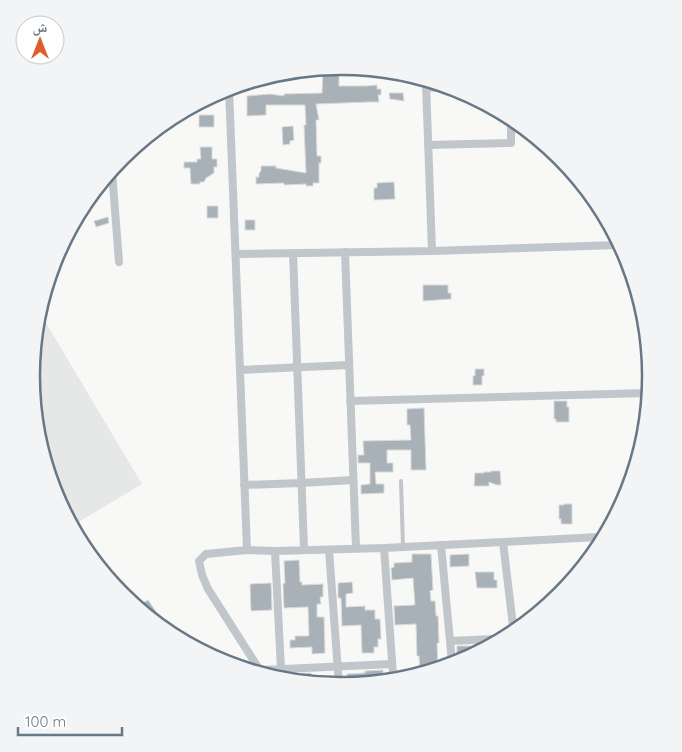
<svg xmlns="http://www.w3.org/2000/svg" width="682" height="752" font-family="Quicksand,'Noto Naskh Arabic',sans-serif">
	<rect width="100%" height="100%" fill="#f8f8f6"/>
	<path fill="#e6e7e7" d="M 43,318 L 142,484 L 75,524 L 55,494 L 31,376 Z"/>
	<path fill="#a8b1b7" stroke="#dadad8" d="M 339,67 L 339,86 L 366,86 L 377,85 L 377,89 L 381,89 L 381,95 L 378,95 L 379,102 L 369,102 L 316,104 L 319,120 L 316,120 L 317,156 L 321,156 L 321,163 L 319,163 L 319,183 L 313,183 L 313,186 L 306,186 L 306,184 L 284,185 L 284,183 L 256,184 L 256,177 L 259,177 L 259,173 L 261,171 L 261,166 L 276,166 L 276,168 L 306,173 L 304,125 L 306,125 L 305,105 L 266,105 L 266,115 L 247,116 L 247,96 L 270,94 L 284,96 L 284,94 L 322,93 L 323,70 Z
		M 350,68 L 371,72 L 371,75 L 351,75 Z
		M 389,93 L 403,93 L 404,101 L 390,99 Z
		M 199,115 L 214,115 L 214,127 L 199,127 Z
		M 293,126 L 294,140 L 290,141 L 290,144 L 283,145 L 282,127 Z
		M 200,147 L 212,147 L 212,159 L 217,159 L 217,167 L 214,167 L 214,173 L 206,178 L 204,182 L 200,182 L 200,184 L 191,184 L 190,168 L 184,168 L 184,162 L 197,162 L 197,159 L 201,159 Z
		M 394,182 L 395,199 L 374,200 L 374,188 L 377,188 L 377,183 Z
		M 207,206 L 218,206 L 218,218 L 207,218 Z
		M 108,217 L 109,223 L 96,227 L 94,221 Z
		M 245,220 L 255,220 L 255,230 L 245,230 Z
		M 423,285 L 448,285 L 448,293 L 451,293 L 451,299 L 423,301 Z
		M 475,369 L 484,369 L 484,376 L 482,376 L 482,385 L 473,385 L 473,376 L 475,376 Z
		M 554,401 L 567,401 L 567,407 L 569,407 L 569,422 L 556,422 L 556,419 L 554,419 Z
		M 424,408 L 426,470 L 411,470 L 411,450 L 387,450 L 387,463 L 393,463 L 393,472 L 375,472 L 376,484 L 384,484 L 384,493 L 361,494 L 361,485 L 370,484 L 370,463 L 358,463 L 358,455 L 364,455 L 363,441 L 411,440 L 410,425 L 407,425 L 407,409 Z
		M 491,471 L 500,471 L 501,485 L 497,485 L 489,482 L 489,486 L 474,486 L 475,473 L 484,473 L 484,472 L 491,472 Z
		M 564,504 L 572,504 L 572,524 L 561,524 L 561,519 L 559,519 L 559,505 L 564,505 Z
		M 412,554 L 431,554 L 433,590 L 430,591 L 431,601 L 435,601 L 436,616 L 438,616 L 439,643 L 437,643 L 438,667 L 420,670 L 419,656 L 417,656 L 416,624 L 395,625 L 394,606 L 415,605 L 413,578 L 392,580 L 391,568 L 394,567 L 394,563 L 412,562 Z
		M 469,554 L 469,566 L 450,567 L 450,555 Z
		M 299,560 L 300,582 L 302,582 L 302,585 L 323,584 L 323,597 L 320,597 L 321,604 L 317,604 L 317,617 L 324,617 L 325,653 L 312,654 L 312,647 L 290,648 L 290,640 L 295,640 L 295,636 L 308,636 L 309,635 L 308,607 L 284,608 L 283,584 L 285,583 L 284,561 Z
		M 475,572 L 494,572 L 494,580 L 497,580 L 497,588 L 477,588 Z
		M 352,582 L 353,593 L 346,594 L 346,607 L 365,606 L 365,610 L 375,610 L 375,619 L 380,619 L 381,639 L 378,639 L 378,647 L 374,647 L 374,653 L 362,653 L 361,625 L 342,626 L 341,598 L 338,598 L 338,583 Z
		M 271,583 L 272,610 L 251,611 L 250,584 Z
		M 148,600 L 163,622 L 162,622 L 142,608 L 140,605 Z
		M 457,646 L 476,646 L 476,651 L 463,660 L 457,660 Z
		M 383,670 L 383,677 L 348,684 L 347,674 L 365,673 L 365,671 Z
		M 311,673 L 313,680 L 289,675 L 289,674 Z"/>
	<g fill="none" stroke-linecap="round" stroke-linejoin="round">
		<path stroke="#c1c6ca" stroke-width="4" d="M 401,481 L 403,546"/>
		<path stroke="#c1c6ca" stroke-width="8" d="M 426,83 L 432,251
			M 229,88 L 247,550
			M 426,88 L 445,87
			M 428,145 L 511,143 L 511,124
			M 112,171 L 119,262
			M 345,252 L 356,548
			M 293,253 L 304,549
			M 236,254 L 432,251 L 618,245
			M 240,370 L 349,365
			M 350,401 L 647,393
			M 244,485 L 301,483 L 353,480
			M 441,545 L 450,641 L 495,639
			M 384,548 L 393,675
			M 329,550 L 339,685
			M 275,551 L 281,669
			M 513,626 L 503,542 L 599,537
			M 450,641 L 452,664
			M 259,669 L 208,589 L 202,575 L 199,561 L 206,554 L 247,550 L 275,551 L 384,548 L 503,542
			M 262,670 L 392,664"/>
	</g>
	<path d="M0 0H682V752H0ZM40 376a301 301 0 1 1 602 0a301 301 0 1 1-602 0Z" fill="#f3f4f5" fill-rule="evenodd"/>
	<path fill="none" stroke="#677887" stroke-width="2.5" d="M40 376a301 301 0 1 1 602 0a301 301 0 1 1-602 0Z"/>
	<g transform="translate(40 40)"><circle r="24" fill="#ffffff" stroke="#c2c9cf"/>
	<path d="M0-4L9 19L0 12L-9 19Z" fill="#e65928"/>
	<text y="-8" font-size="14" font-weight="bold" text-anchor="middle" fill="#677887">ش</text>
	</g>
	<path d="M18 727v8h104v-8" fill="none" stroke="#677887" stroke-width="2.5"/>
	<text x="25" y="727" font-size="15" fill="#677887" stroke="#ffffff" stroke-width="4" paint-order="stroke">100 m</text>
</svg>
